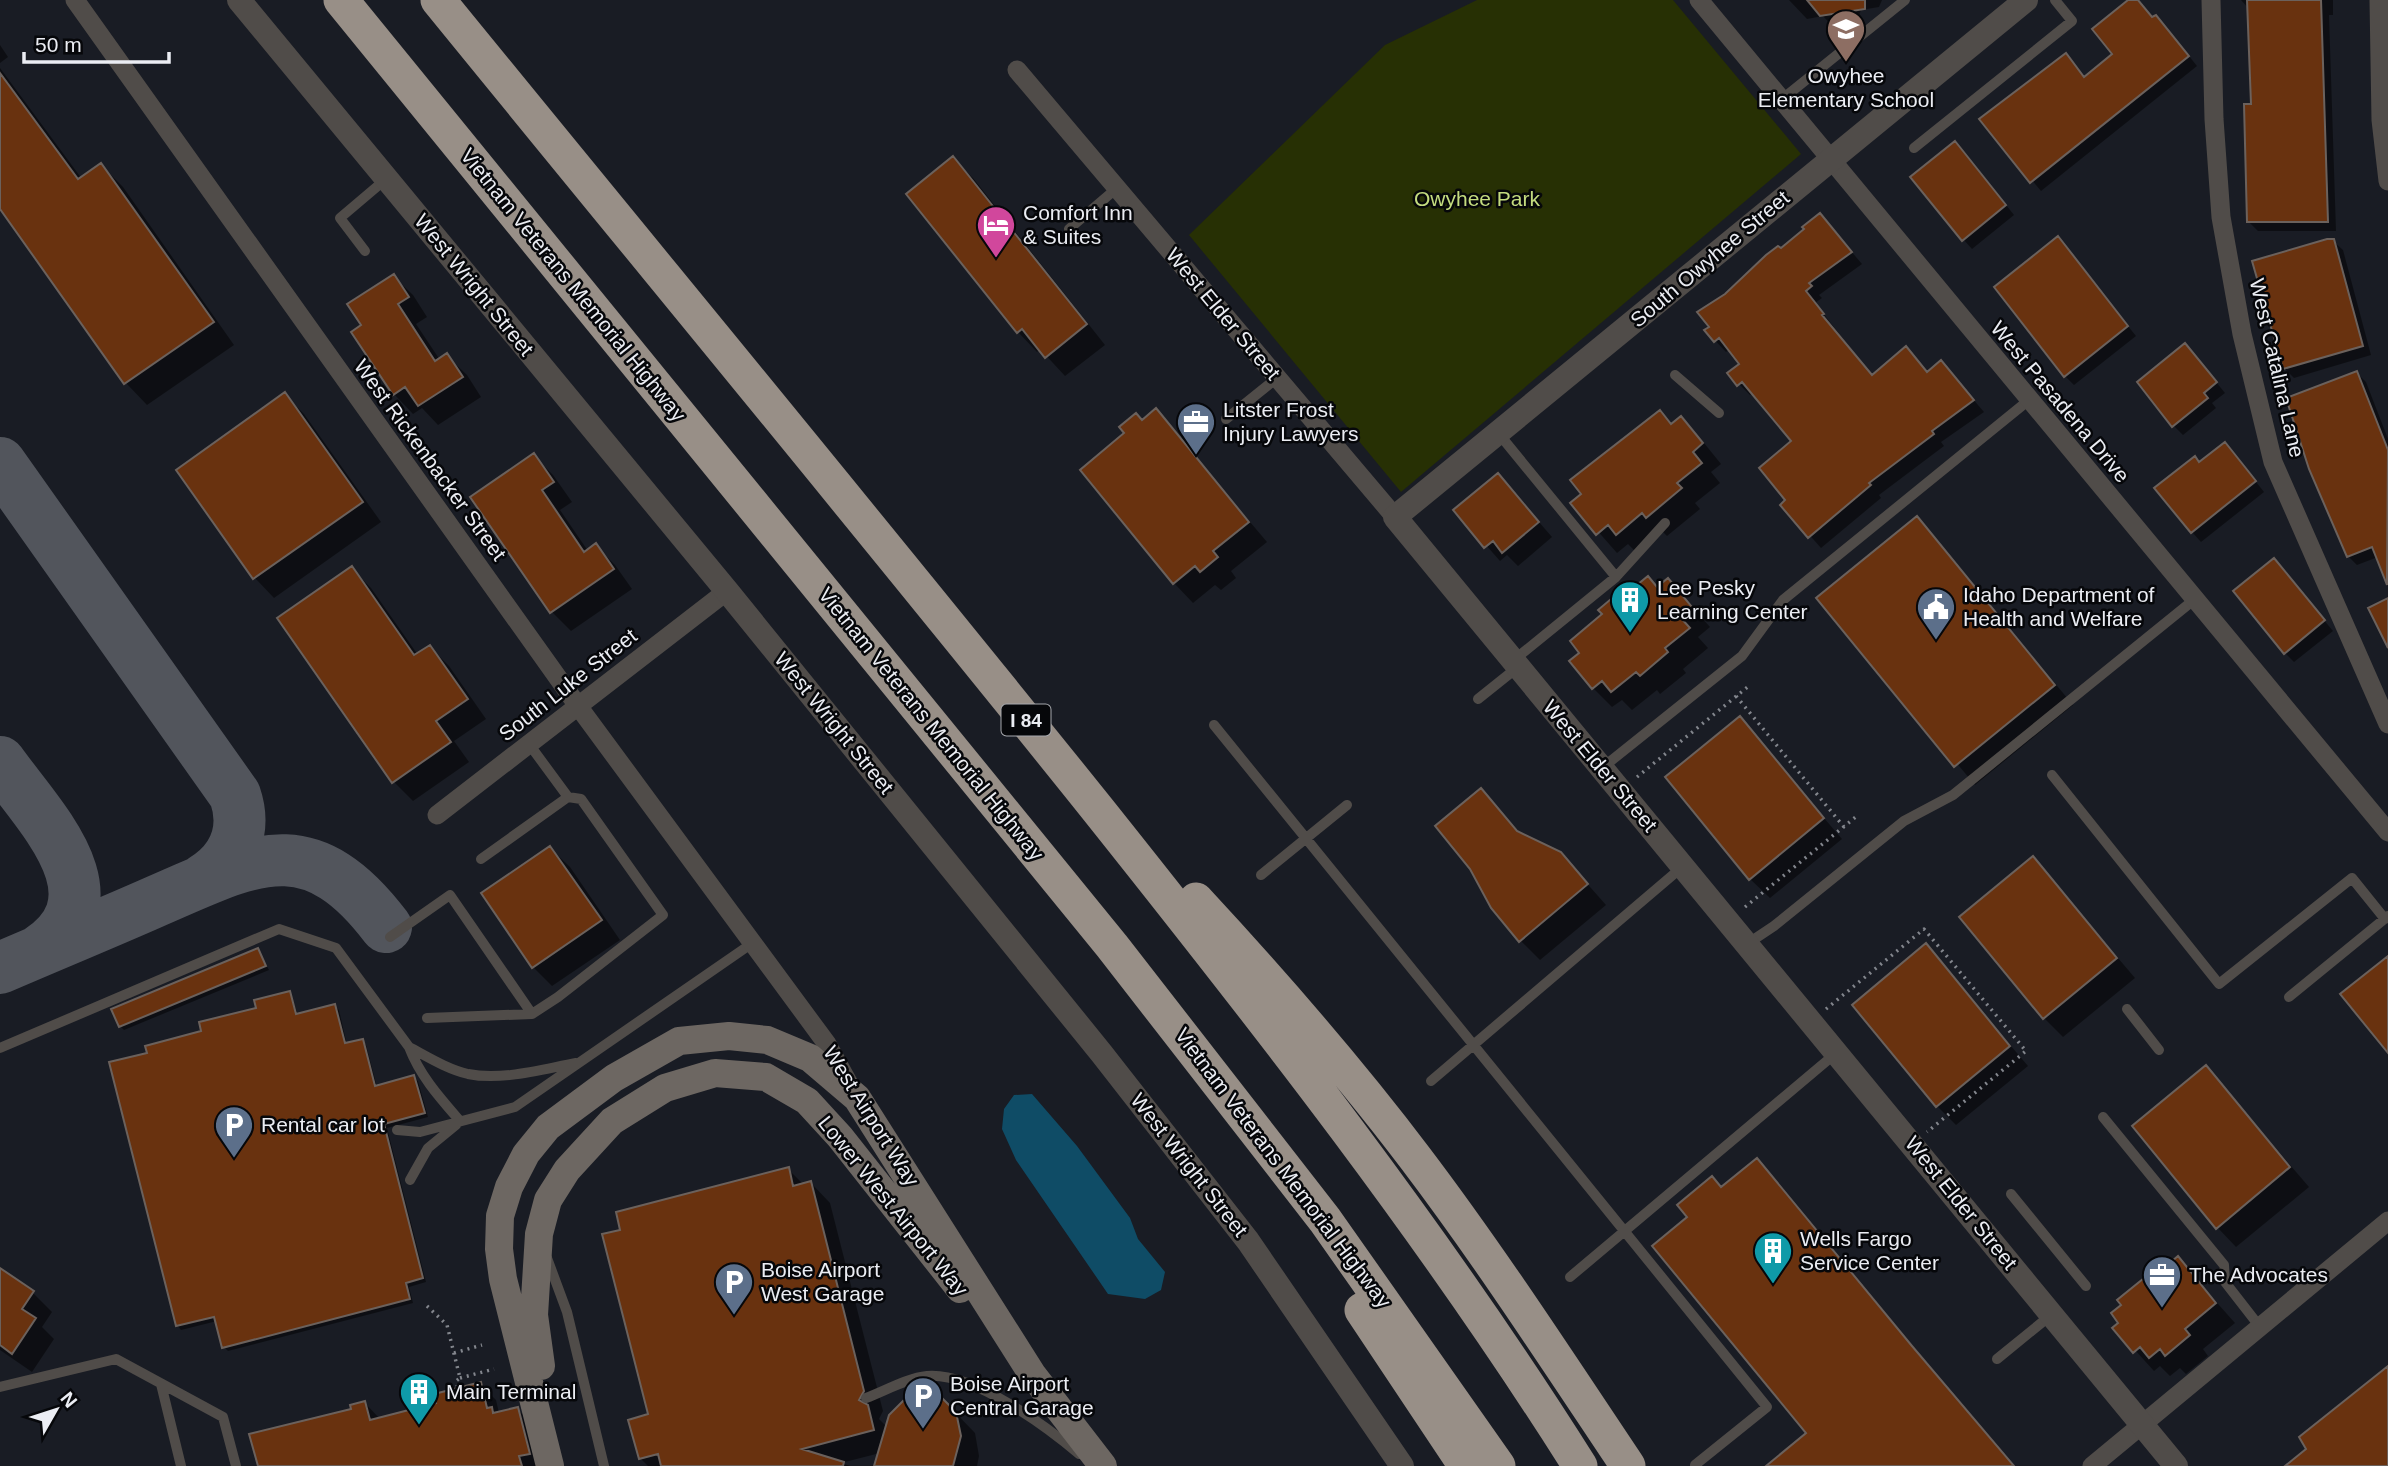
<svg xmlns="http://www.w3.org/2000/svg" width="2388" height="1466" font-family="Arial,sans-serif">
	<rect width="100%" height="100%" fill="#191c24"/>
	<path fill="#273004" d="M 1477,0 L 1673,0 L 1801,154 L 1401,492 L 1189,235 L 1385,45 Z"/>
	<path fill="#0f4c66" d="M 1032,1094 L 1077,1146 L 1130,1218 L 1138,1239 L 1165,1272 L 1161,1290 L 1145,1299 L 1108,1294 L 1016,1160 L 1002,1129 L 1004,1109 L 1014,1095 Z"/>
	<path fill="#0007" d="M 1789,0 L 1882,0 L 1879,7 L 1861,10 L 1855,27 L 1836,30 L 1823,16 L 1807,19 Z
		M 2131,0 L 2137,0 L 2153,19 L 2165,26 L 2197,66 L 2041,191 L 1981,119 L 2075,65 L 2085,78 L 2114,54 Z
		M 2333,0 L 2333,15 L 2329,15 L 2336,231 L 2258,231 L 2249,222 L 2253,105 L 2249,9 L 2241,0 Z
		M 0,45 L 8,57 L 0,63 Z
		M 0,68 L 82,179 L 101,165 L 123,187 L 234,345 L 147,405 L 126,383 L 8,216 L 0,211 Z
		M 1964,152 L 2014,215 L 1972,249 L 1963,239 Z
		M 953,159 L 973,178 L 1105,345 L 1065,376 L 1040,349 L 1037,352 L 1018,332 Z
		M 1820,215 L 1862,264 L 1819,295 L 1822,298 L 1815,303 L 1873,377 L 1906,349 L 1928,373 L 1941,362 L 1984,412 L 1941,442 L 1944,446 L 1879,495 L 1881,498 L 1821,548 L 1783,505 L 1788,501 L 1794,442 L 1753,393 L 1750,395 L 1739,384 L 1742,364 L 1730,349 L 1726,352 L 1706,331 L 1726,295 Z
		M 2058,239 L 2136,336 L 2074,385 L 2065,376 Z
		M 2333,241 L 2343,250 L 2371,355 L 2294,378 L 2284,368 Z
		M 393,276 L 413,295 L 427,317 L 416,324 L 440,360 L 447,356 L 467,375 L 481,397 L 438,425 L 422,408 L 413,414 L 394,394 L 364,326 Z
		M 2194,355 L 2225,393 L 2212,403 L 2216,408 L 2183,435 L 2173,425 Z
		M 2357,373 L 2366,382 L 2388,439 L 2388,584 L 2378,557 L 2357,565 L 2348,556 Z
		M 285,395 L 304,414 L 381,522 L 274,598 L 255,578 L 178,470 Z
		M 1156,411 L 1267,542 L 1231,571 L 1236,578 L 1221,590 L 1215,585 L 1193,603 L 1174,583 L 1142,422 Z
		M 1659,412 L 1673,425 L 1681,418 L 1700,438 L 1721,464 L 1711,472 L 1720,483 L 1695,503 L 1700,509 L 1667,536 L 1663,532 L 1637,553 L 1628,544 L 1617,553 L 1573,503 Z
		M 2234,454 L 2264,492 L 2201,542 L 2192,532 L 2200,464 Z
		M 534,456 L 553,475 L 572,502 L 560,510 L 588,551 L 596,546 L 615,565 L 632,589 L 571,631 L 552,612 L 473,498 Z
		M 1498,475 L 1552,537 L 1518,566 L 1507,555 L 1500,561 L 1456,511 Z
		M 1917,518 L 2073,705 L 1975,785 L 1819,599 Z
		M 2274,560 L 2333,631 L 2294,662 L 2285,653 Z
		M 351,568 L 371,588 L 418,655 L 430,647 L 449,666 L 486,719 L 454,741 L 469,762 L 413,801 L 394,782 L 279,619 Z
		M 1668,580 L 1710,627 L 1698,637 L 1708,648 L 1683,669 L 1686,673 L 1660,694 L 1657,690 L 1632,710 L 1622,700 L 1612,707 L 1593,688 L 1582,653 L 1615,605 L 1658,589 Z
		M 1739,719 L 1842,839 L 1770,898 L 1750,879 Z
		M 1481,791 L 1521,835 L 1560,853 L 1606,905 L 1540,960 L 1520,940 Z
		M 550,848 L 570,867 L 620,940 L 552,986 L 533,967 Z
		M 2033,858 L 2135,978 L 2063,1037 L 2044,1018 Z
		M 1926,946 L 2028,1066 L 1956,1125 L 1937,1106 Z
		M 258,950 L 269,970 L 124,1030 L 120,1026 Z
		M 290,993 L 298,1015 L 334,1006 L 339,1010 L 347,1045 L 362,1041 L 366,1045 L 377,1087 L 414,1077 L 418,1081 L 428,1117 L 387,1128 L 426,1282 L 409,1287 L 413,1303 L 228,1351 L 224,1347 L 217,1321 L 181,1330 L 177,1325 L 149,1054 L 259,1009 Z
		M 2206,1067 L 2309,1187 L 2236,1247 L 2217,1227 Z
		M 788,1169 L 804,1185 L 811,1183 L 830,1203 L 883,1411 L 879,1419 L 887,1427 L 945,1402 L 975,1433 L 979,1456 L 977,1466 L 876,1466 L 880,1453 L 841,1463 L 850,1466 L 648,1466 L 640,1458 L 650,1415 L 622,1231 Z
		M 1765,1169 L 2013,1466 L 1769,1466 L 1809,1433 Z
		M 2178,1259 L 2235,1323 L 2203,1349 L 2208,1356 L 2186,1374 L 2180,1368 L 2170,1376 L 2160,1366 L 2154,1371 L 2115,1328 L 2158,1276 Z
		M 0,1270 L 33,1293 L 52,1312 L 42,1327 L 54,1339 L 32,1372 L 0,1350 Z
		M 480,1384 L 496,1400 L 499,1413 L 517,1409 L 533,1424 L 543,1466 L 260,1466 L 365,1403 L 380,1419 L 438,1405 Z"/>
	<g fill="none" stroke-linecap="round" stroke-linejoin="round">
		<path stroke="#52555c" stroke-width="52" d="M 0,463 L 235,795 C 247,830 234,861 203,880
			M 0,762 C 39,817 122,896 39,951
			M 0,968 C 51,946 102,925 152,903 C 252,860 308,824 386,927"/>
	</g>
	<path fill="#69320f" stroke="#6b615c" stroke-width="2" d="M 1807,0 L 1865,0 L 1865,9 L 1820,16 Z
		M 2128,0 L 2138,0 L 2152,17 L 2156,15 L 2189,56 L 2030,183 L 1979,119 L 2066,53 L 2084,77 L 2112,54 L 2092,29 Z
		M 2247,0 L 2321,0 L 2328,222 L 2247,222 L 2244,104 L 2251,104 Z
		M 0,73 L 78,179 L 101,163 L 214,322 L 124,384 L 0,209 Z
		M 1955,141 L 2006,205 L 1962,241 L 1910,177 Z
		M 953,156 L 1087,324 L 1045,358 L 1022,329 L 1017,333 L 906,194 Z
		M 1820,213 L 1852,252 L 1809,283 L 1812,286 L 1806,291 L 1824,314 L 1822,315 L 1872,375 L 1906,346 L 1927,372 L 1941,360 L 1974,400 L 1932,431 L 1934,434 L 1869,483 L 1871,485 L 1808,538 L 1780,505 L 1785,500 L 1759,468 L 1791,441 L 1742,382 L 1737,386 L 1727,373 L 1739,364 L 1719,338 L 1714,342 L 1704,330 L 1709,327 L 1697,312 L 1725,294 L 1766,255 L 1778,246 L 1781,248 L 1804,229 L 1802,227 Z
		M 2058,236 L 2128,326 L 2064,377 L 1994,287 Z
		M 2327,239 L 2334,239 L 2363,346 L 2283,369 L 2252,261 Z
		M 394,274 L 409,297 L 398,304 L 435,361 L 447,353 L 463,377 L 418,406 L 405,387 L 393,395 L 351,332 L 361,325 L 347,304 Z
		M 2185,343 L 2217,382 L 2204,393 L 2208,398 L 2172,427 L 2137,382 Z
		M 2357,371 L 2388,450 L 2387,585 L 2372,547 L 2347,557 L 2309,469 L 2286,398 Z
		M 285,392 L 363,502 L 253,579 L 176,470 Z
		M 1156,408 L 1249,522 L 1213,551 L 1218,557 L 1200,572 L 1195,566 L 1173,584 L 1080,470 L 1124,433 L 1119,427 L 1136,413 L 1142,420 Z
		M 1660,410 L 1671,424 L 1681,416 L 1703,443 L 1693,452 L 1702,463 L 1677,483 L 1682,488 L 1646,518 L 1642,513 L 1616,535 L 1608,525 L 1596,535 L 1570,503 L 1581,494 L 1570,480 Z
		M 2225,442 L 2256,481 L 2191,533 L 2154,488 L 2195,456 L 2199,462 Z
		M 534,453 L 554,482 L 542,490 L 584,552 L 596,543 L 614,569 L 550,613 L 470,497 Z
		M 1498,473 L 1539,522 L 1502,553 L 1493,541 L 1484,548 L 1453,510 Z
		M 1917,516 L 2055,685 L 1954,767 L 1816,598 Z
		M 2274,558 L 2325,620 L 2284,654 L 2233,591 Z
		M 352,566 L 414,655 L 430,645 L 468,699 L 436,721 L 451,742 L 392,783 L 277,618 Z
		M 1648,576 L 1657,587 L 1668,578 L 1692,607 L 1680,617 L 1690,628 L 1665,648 L 1668,652 L 1640,676 L 1636,672 L 1611,692 L 1602,681 L 1592,689 L 1569,661 L 1579,653 L 1570,641 L 1602,614 L 1598,610 L 1611,599 L 1615,603 Z
		M 2388,598 L 2388,648 L 2368,608 Z
		M 1740,716 L 1824,818 L 1749,880 L 1665,777 Z
		M 1481,788 L 1517,831 L 1561,852 L 1588,884 L 1519,942 L 1491,908 L 1470,869 L 1435,826 Z
		M 550,846 L 602,920 L 532,968 L 481,893 Z
		M 2033,856 L 2117,958 L 2043,1019 L 1959,917 Z
		M 1926,943 L 2010,1046 L 1936,1107 L 1852,1005 Z
		M 258,948 L 266,966 L 119,1027 L 111,1009 Z
		M 2388,956 L 2388,1053 L 2340,994 Z
		M 290,991 L 296,1014 L 335,1004 L 345,1043 L 363,1039 L 375,1086 L 414,1075 L 425,1113 L 384,1124 L 423,1278 L 406,1283 L 410,1299 L 222,1348 L 214,1317 L 176,1326 L 109,1062 L 147,1053 L 145,1046 L 201,1031 L 199,1022 L 256,1008 L 254,1000 Z
		M 2206,1065 L 2290,1167 L 2216,1229 L 2132,1126 Z
		M 1757,1158 L 1912,1346 L 2014,1466 L 1766,1466 L 1806,1433 L 1652,1246 L 1687,1217 L 1677,1205 L 1712,1176 L 1721,1187 Z
		M 789,1167 L 793,1186 L 811,1181 L 864,1391 L 859,1400 L 868,1405 L 874,1430 L 802,1449 L 844,1462 L 843,1466 L 661,1466 L 658,1454 L 639,1459 L 628,1420 L 648,1414 L 602,1234 L 620,1230 L 616,1212 Z
		M 2178,1256 L 2216,1303 L 2185,1329 L 2190,1335 L 2165,1356 L 2160,1349 L 2149,1358 L 2140,1347 L 2133,1353 L 2112,1328 L 2118,1323 L 2111,1313 L 2121,1305 L 2117,1300 L 2154,1270 L 2157,1274 Z
		M 0,1268 L 34,1291 L 22,1309 L 36,1318 L 12,1354 L 0,1345 Z
		M 2388,1366 L 2388,1466 L 2285,1466 L 2306,1449 L 2299,1437 Z
		M 481,1382 L 487,1408 L 492,1407 L 493,1413 L 518,1407 L 530,1454 L 519,1456 L 522,1466 L 258,1466 L 249,1434 L 351,1409 L 350,1405 L 365,1401 L 370,1420 L 436,1403 L 434,1394 Z
		M 921,1393 L 940,1396 L 956,1412 L 961,1436 L 953,1466 L 874,1466 L 889,1415 L 907,1397 Z"/>
	<g fill="none" stroke-linecap="round" stroke-linejoin="round">
		<path stroke="#83868d" stroke-width="3.5" stroke-dasharray="2 5" stroke-linecap="butt" d="M 1736,696 L 1844,827
			M 1637,777 L 1750,685
			M 1745,907 L 1857,816
			M 1826,1009 L 1924,929 L 2026,1051 L 1927,1132
			M 427,1306 L 447,1325 L 460,1378 L 456,1381 L 458,1388
			M 454,1353 L 482,1345
			M 460,1378 L 494,1369"/>
		<path stroke="#504c49" stroke-width="10" d="M 1781,100 L 1905,0
			M 1914,148 L 2072,21 L 2055,0
			M 1069,229 L 1117,188
			M 365,251 L 340,218 L 386,179
			M 1675,375 L 1719,413
			M 1226,419 L 1277,378
			M 1499,434 L 1616,577
			M 1514,660 L 1616,577 L 1665,523
			M 1478,699 L 1518,667
			M 1214,725 L 1767,1407 L 1695,1465
			M 1602,768 L 1742,656 L 1783,600 L 2029,400
			M 2052,775 L 2219,984 L 2352,878 L 2385,919
			M 481,859 L 568,797
			M 1261,875 L 1347,805
			M 390,937 L 450,895 L 532,1014
			M 1747,944 L 1774,926 L 1904,821 L 1953,795 L 2195,599
			M 2289,997 L 2388,916
			M 2127,1009 L 2159,1050
			M 427,1018 L 532,1014 L 558,997 L 663,915 L 581,799 L 568,797 L 529,744
			M 409,1047 C 428,1057 447,1069 468,1074 C 502,1081 543,1069 576,1063
			M 0,1048 L 279,929 L 336,948 L 409,1047 C 420,1076 440,1098 460,1121
			M 1431,1081 L 1681,868
			M 2103,1117 L 2224,1265 L 2225,1282 L 2260,1327
			M 397,1130 L 420,1132 L 515,1107 L 751,944
			M 410,1180 L 428,1148 L 456,1125
			M 2011,1194 L 2086,1286
			M 547,1258 L 567,1312 L 604,1466
			M 1570,1277 L 1835,1054
			M 1997,1359 L 2051,1315
			M 161,1384 L 181,1466
			M 0,1387 L 116,1359 L 223,1417 L 236,1466
			M 866,1398 C 885,1391 907,1378 927,1376 C 973,1372 1046,1426 1079,1454"/>
		<path stroke="#504c49" stroke-width="19" d="M 75,0 L 578,706 L 827,1044 L 849,1084
			M 1699,0 L 2388,832
			M 2211,0 L 2214,119 L 2221,217 L 2242,334 L 2273,462 L 2388,724
			M 2379,0 L 2381,120 L 2388,181
			M 1017,70 L 1395,517
			M 437,815 L 727,591
			M 2092,1466 L 2388,1221"/>
		<path stroke="#504c49" stroke-width="24" d="M 239,0 L 727,591 L 1102,1054 L 1248,1241 L 1402,1466
			M 2026,0 L 1395,517 L 2176,1466"/>
		<path stroke="#6d6762" stroke-width="28" d="M 541,1366 L 534,1315 L 539,1234 L 548,1200 L 567,1170 L 612,1121 L 665,1088 L 715,1073 L 766,1077 L 807,1101 L 840,1137 L 960,1289
			M 550,1466 L 503,1279 L 499,1249 L 500,1216 L 509,1187 L 526,1154 L 548,1127 L 614,1078 L 679,1041 L 729,1036 L 767,1040 L 810,1058 L 857,1098 L 1032,1374 L 1103,1466"/>
		<path stroke="#988f87" stroke-width="35" d="M 341,0 L 1112,946 L 1325,1220 L 1498,1466
			M 438,0 C 658,270 881,539 1099,811 C 1268,1023 1435,1236 1580,1466
			M 1196,900 C 1273,983 1348,1069 1416,1159 C 1491,1258 1559,1363 1628,1466
			M 1362,1310 L 1466,1466"/>
	</g>
	<defs>
		<g id="school-pin" transform="scale(2.0125)"><path d="M0 17L-7.5 6A9.5 9.5 0 1 1 7.5 6Z" fill="#8d6e63" stroke="#06070a"/><path d="M0-5L7-2L0 1L-7-2ZM-4 1L0 2.5L4 1V4Q0 6-4 4Z" fill="#fff"/></g>
		<g id="hotel-pin" transform="scale(2.0125)"><path d="M0 17L-7.5 6A9.5 9.5 0 1 1 7.5 6Z" fill="#d1479c" stroke="#06070a"/><path d="M-6-4.5h1.5V1H6V5H4.5V3h-9V5H-6ZM-4 0a1.8 1.8 0 1 1 3.6 0ZM.5 0V-2.5h3Q6-2.5 6 0Z" fill="#fff"/></g>
		<g id="office-pin" transform="scale(2.0125)"><path d="M0 17L-7.5 6A9.5 9.5 0 1 1 7.5 6Z" fill="#5c6f8a" stroke="#06070a"/><path d="M-6-3h4V-5.5h4V-3h4V5H-6ZM-1-4.5V-3h2v-1.5ZM-6 0V1H6V0Z" fill="#fff"/></g>
		<g id="building-pin" transform="scale(2.0125)"><path d="M0 17L-7.5 6A9.5 9.5 0 1 1 7.5 6Z" fill="#0f9aa8" stroke="#06070a"/><path d="M-4-6H4V6H1V3H-1V6H-4ZM-2.5-4.3h1.7v1.8h-1.7ZM.8-4.3h1.7v1.8H.8ZM-2.5-1h1.7V.8h-1.7ZM.8-1h1.7V.8H.8Z" fill="#fff"/></g>
		<g id="civic-pin" transform="scale(2.0125)"><path d="M0 17L-7.5 6A9.5 9.5 0 1 1 7.5 6Z" fill="#5c6f8a" stroke="#06070a"/><path d="M-.6-6.5H3V-4.5H.6V-3L4-1V1h2V6H-6V1h2V-1L-.6-3ZM-1.2 2.5V6h2.4V2.5Z" fill="#fff"/></g>
		<g id="parking-pin" transform="scale(2.0125)"><path d="M0 17L-7.5 6A9.5 9.5 0 1 1 7.5 6Z" fill="#5c6f8a" stroke="#06070a"/><path d="M-3.5-5.5H1a3.5 3.5 0 0 1 0 7H-1V5.5H-3.5ZM-1-3.4V-.6H.8a1.4 1.4 0 0 0 0-2.8Z" fill="#fff"/></g>
	</defs>
	<g fill-rule="evenodd">
		<use href="#school-pin" x="1846" y="29"/>
		<use href="#hotel-pin" x="996" y="225"/>
		<use href="#office-pin" x="1196" y="422"/>
		<use href="#building-pin" x="1630" y="600"/>
		<use href="#civic-pin" x="1936" y="607"/>
		<use href="#parking-pin" x="234" y="1125"/>
		<use href="#building-pin" x="1773" y="1251"/>
		<use href="#office-pin" x="2162" y="1275"/>
		<use href="#parking-pin" x="734" y="1282"/>
		<use href="#building-pin" x="419" y="1392"/>
		<use href="#parking-pin" x="923" y="1396"/>
	</g>
	<g text-anchor="middle" stroke-width="5" stroke-linejoin="round" paint-order="stroke">
		<rect fill="#06070a" stroke="#a6a8ad" stroke-width="2" x="1001.5" y="704.5" width="49" height="31" rx="5"/>
		<g font-size="19" font-weight="bold" fill="#ebedf3">
			<text x="1026" y="727">I 84</text>
		</g>
		<g font-size="21" fill="#ebedf3" stroke="#06070a" text-anchor="start">
			<text x="1846" y="83" text-anchor="middle">Owyhee<tspan x="1846" dy="24">Elementary School</tspan></text>
			<text x="1023" y="220">Comfort Inn<tspan x="1023" dy="24">&amp; Suites</tspan></text>
			<text x="1223" y="417">Litster Frost<tspan x="1223" dy="24">Injury Lawyers</tspan></text>
			<text x="1657" y="595">Lee Pesky<tspan x="1657" dy="24">Learning Center</tspan></text>
			<text x="1963" y="602">Idaho Department of<tspan x="1963" dy="24">Health and Welfare</tspan></text>
			<text x="261" y="1132">Rental car lot</text>
			<text x="1800" y="1246">Wells Fargo<tspan x="1800" dy="24">Service Center</tspan></text>
			<text x="761" y="1277">Boise Airport<tspan x="761" dy="24">West Garage</tspan></text>
			<text x="2189" y="1282">The Advocates</text>
			<text x="950" y="1391">Boise Airport<tspan x="950" dy="24">Central Garage</tspan></text>
			<text x="446" y="1399">Main Terminal</text>
		</g>
		<g font-size="21" fill="#c4dc7f" stroke="#06070a">
			<text x="1477" y="206">Owyhee Park</text>
		</g>
		<g font-size="21" fill="#ebedf3" stroke="#06070a">
			<text transform="translate(1710 259) rotate(-40)" y="7">South Owyhee Street</text>
			<text transform="translate(474 285) rotate(51)" y="7">West Wright Street</text>
			<text transform="translate(573 285) rotate(51)" y="7">Vietnam Veterans Memorial Highway</text>
			<text transform="translate(1223 314) rotate(50)" y="7">West Elder Street</text>
			<text transform="translate(2277 368) rotate(77)" y="7">West Catalina Lane</text>
			<text transform="translate(2060 402) rotate(50)" y="7">West Pasadena Drive</text>
			<text transform="translate(430 460) rotate(54)" y="7">West Rickenbacker Street</text>
			<text transform="translate(568 685) rotate(-38)" y="7">South Luke Street</text>
			<text transform="translate(834 723) rotate(51)" y="7">West Wright Street</text>
			<text transform="translate(931 724) rotate(51)" y="7">Vietnam Veterans Memorial Highway</text>
			<text transform="translate(1600 766) rotate(50)" y="7">West Elder Street</text>
			<text transform="translate(871 1116) rotate(58)" y="7">West Airport Way</text>
			<text transform="translate(1189 1165) rotate(52)" y="7">West Wright Street</text>
			<text transform="translate(1283 1168) rotate(53)" y="7">Vietnam Veterans Memorial Highway</text>
			<text transform="translate(1961 1203) rotate(51)" y="7">West Elder Street</text>
			<text transform="translate(893 1206) rotate(51)" y="7">Lower West Airport Way</text>
		</g>
	</g>
	<g transform="translate(56 1410) rotate(51)" stroke="#06070a" stroke-width="5" paint-order="stroke">
	<path d="M0-5L12 26L0 18L-12 26Z" fill="#ebedf3"/>
	<text y="-10" font-size="19" font-weight="bold" text-anchor="middle" fill="#ebedf3">N</text>
	</g>
	<path d="M24 52v10h145v-10" fill="none" stroke="#ebedf3" stroke-width="3.5"/>
	<text x="35" y="52" font-size="21" fill="#ebedf3" stroke="#06070a" stroke-width="5" paint-order="stroke">50 m</text>
</svg>
